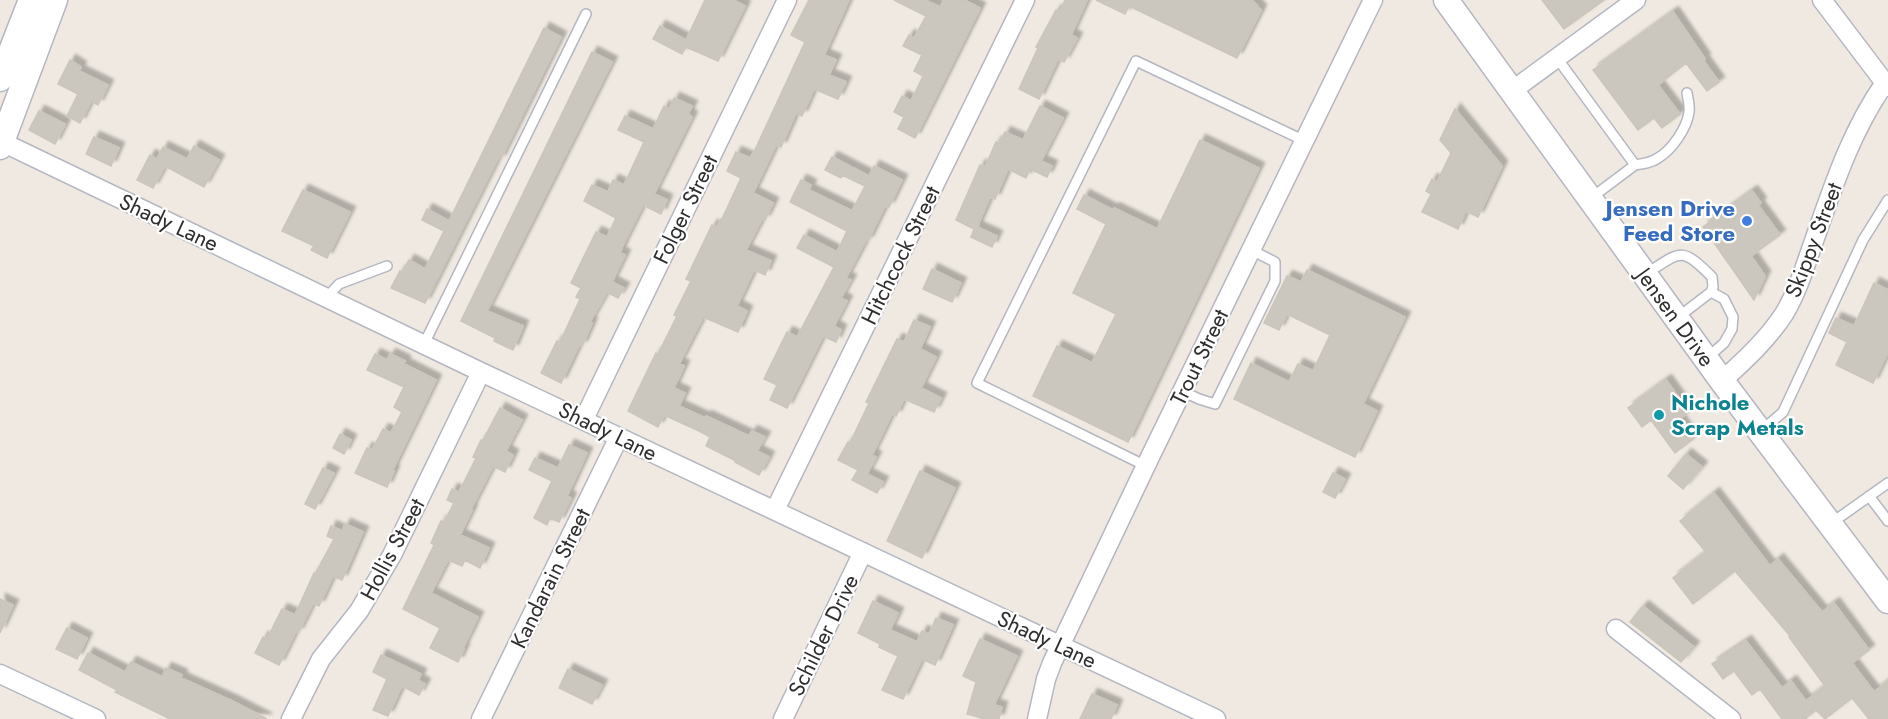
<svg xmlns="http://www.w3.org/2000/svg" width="1888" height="719" font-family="Jost,sans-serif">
	<defs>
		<filter id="shadow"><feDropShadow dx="5.5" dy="-5.5" stdDeviation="1.5" flood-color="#0004"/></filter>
	</defs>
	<rect width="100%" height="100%" fill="#efe9e1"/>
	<path fill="#cbc7bf" stroke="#cbc5ba" stroke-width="1.5" filter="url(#shadow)" d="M 705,0 L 733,0 L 745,6 L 718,61 L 686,47 L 682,54 L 653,39 L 660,26 L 686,40 Z
		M 809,0 L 849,0 L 824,55 L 836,60 L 829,75 L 846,82 L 838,99 L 814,89 L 802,116 L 796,113 L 781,147 L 776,145 L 753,193 L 773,203 L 765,220 L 762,219 L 746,250 L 771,261 L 765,275 L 754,270 L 737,306 L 747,311 L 738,332 L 703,317 L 679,364 L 684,366 L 674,388 L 685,393 L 679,406 L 705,418 L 706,416 L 749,436 L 752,431 L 765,437 L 757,451 L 769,457 L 759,475 L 735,462 L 736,461 L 706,446 L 710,437 L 699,431 L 664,415 L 658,427 L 628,411 L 656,353 L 658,354 L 677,316 L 674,315 L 691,281 L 686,279 L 712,225 L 717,227 L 721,219 L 722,219 L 741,178 L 727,171 L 736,152 L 750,158 L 754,152 L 805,42 L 791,35 Z
		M 894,0 L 925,0 L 940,7 L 944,0 L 964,0 L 980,8 L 915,138 L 898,129 L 904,117 L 894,112 L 902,96 L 911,101 L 923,76 L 914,71 L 922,55 L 903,46 L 909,35 L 914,38 L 926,16 Z
		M 1065,0 L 1087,0 L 1071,35 L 1077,38 L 1064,62 L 1058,59 L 1039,99 L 1019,89 L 1038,48 L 1036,47 L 1049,23 L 1056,10 L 1060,12 Z
		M 1096,0 L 1252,0 L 1261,10 L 1237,58 L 1129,6 L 1125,14 Z
		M 1542,0 L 1604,0 L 1564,29 Z
		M 1673,12 L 1705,59 L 1703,60 L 1719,82 L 1707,91 L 1686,63 L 1658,85 L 1680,114 L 1662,128 L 1654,118 L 1638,130 L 1593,70 Z
		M 544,28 L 561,37 L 500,160 L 498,158 L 425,303 L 391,288 L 400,271 L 402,272 L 409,260 L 425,269 L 444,231 L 422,220 L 427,209 L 449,221 Z
		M 592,52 L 612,62 L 487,311 L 523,326 L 513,350 L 494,341 L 495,338 L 461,321 Z
		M 70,60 L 81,67 L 79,71 L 108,85 L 98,105 L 91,101 L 80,123 L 67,116 L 78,94 L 58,84 Z
		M 674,98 L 692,106 L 688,114 L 692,117 L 654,194 L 667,200 L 661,214 L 643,205 L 623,245 L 620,253 L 625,255 L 612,282 L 624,288 L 618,298 L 607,292 L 590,322 L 592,323 L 582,346 L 579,345 L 561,383 L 541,373 L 557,341 L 560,342 L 580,299 L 576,297 L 581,288 L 571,283 L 596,232 L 607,237 L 616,218 L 584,201 L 592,185 L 608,192 L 613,180 L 624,185 L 644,142 L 618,130 L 625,116 L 653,129 L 664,106 L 669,109 Z
		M 1040,106 L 1063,118 L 1041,161 L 1052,166 L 1047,177 L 1030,169 L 1026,178 L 1008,169 L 995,199 L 990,197 L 977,227 L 997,236 L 992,247 L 971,237 L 974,229 L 956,220 L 980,165 L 985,167 L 996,142 L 1000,143 L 1005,132 L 1023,140 Z
		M 1455,109 L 1502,166 L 1478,217 L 1466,211 L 1458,229 L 1422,212 L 1431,194 L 1426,191 L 1432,179 L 1437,182 L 1451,153 L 1440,140 Z
		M 39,111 L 65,124 L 55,144 L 29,130 Z
		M 94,137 L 119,148 L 111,166 L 86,154 Z
		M 1200,140 L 1259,168 L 1128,442 L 1033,396 L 1057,346 L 1092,363 L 1116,314 L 1073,293 L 1106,224 L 1077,209 L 1084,195 L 1113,210 L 1114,208 L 1157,229 Z
		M 194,146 L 219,160 L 204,187 L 165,166 L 153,188 L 137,180 L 150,155 L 157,159 L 163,147 L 187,159 Z
		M 832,157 L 869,176 L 874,166 L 902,180 L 889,207 L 885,206 L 868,241 L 866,240 L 846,278 L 851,280 L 841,298 L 847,301 L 834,326 L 841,330 L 836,342 L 823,336 L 787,408 L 770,400 L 777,385 L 764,379 L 787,332 L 797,337 L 834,267 L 797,248 L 804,235 L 837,252 L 847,231 L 790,202 L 801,180 L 811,185 L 809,190 L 852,211 L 865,186 L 842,175 L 841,178 L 825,170 Z
		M 303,190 L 350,212 L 327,258 L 311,250 L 314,246 L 282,231 Z
		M 1752,191 L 1761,203 L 1758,205 L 1780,235 L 1751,256 L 1765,276 L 1754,300 L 1703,227 Z
		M 932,269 L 961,283 L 952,302 L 923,289 Z
		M 1307,270 L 1405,317 L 1363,404 L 1377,411 L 1355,457 L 1234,399 L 1251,363 L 1289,382 L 1298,364 L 1313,371 L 1330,335 L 1287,314 L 1279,330 L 1264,323 L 1287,276 L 1301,282 Z
		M 1874,283 L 1888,290 L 1888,352 L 1873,383 L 1836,365 L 1847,342 L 1829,333 L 1836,318 L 1854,326 Z
		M 914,320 L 930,327 L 920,349 L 936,357 L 921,388 L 941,398 L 934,412 L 904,399 L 896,416 L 892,414 L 872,455 L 876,457 L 867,474 L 883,482 L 877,493 L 852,480 L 858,470 L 838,460 L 848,442 L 850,443 L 869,403 L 866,402 L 897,339 L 904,342 Z
		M 375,354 L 387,360 L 390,354 L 405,361 L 404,364 L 436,380 L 392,471 L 394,471 L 387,487 L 355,473 L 367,448 L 372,450 L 383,429 L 391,433 L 402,412 L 394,407 L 404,387 L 367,370 Z
		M 1666,380 L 1689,412 L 1679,419 L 1693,439 L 1675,453 L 1651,420 L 1642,427 L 1628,408 Z
		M 500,408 L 522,420 L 506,451 L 513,455 L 505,472 L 493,466 L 471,509 L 472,510 L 460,535 L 489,548 L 480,568 L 465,560 L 462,566 L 448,560 L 431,593 L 478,617 L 463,648 L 464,649 L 458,662 L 430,648 L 440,628 L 403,609 L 434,545 L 431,543 L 441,521 L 444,522 L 454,503 L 447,500 L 452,489 L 459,492 L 476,458 L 473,457 L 481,440 L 483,440 Z
		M 340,434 L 351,440 L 344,454 L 333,448 Z
		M 569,445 L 587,453 L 567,496 L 571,498 L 559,522 L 550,518 L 547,525 L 534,518 L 552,481 L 529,470 L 535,458 L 558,468 Z
		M 1686,454 L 1702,467 L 1683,489 L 1668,476 Z
		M 323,468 L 334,473 L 315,509 L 305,504 Z
		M 920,471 L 955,488 L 922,558 L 887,541 Z
		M 1333,473 L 1345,479 L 1335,498 L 1323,492 Z
		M 1714,493 L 1770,566 L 1778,559 L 1822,612 L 1834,603 L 1869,650 L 1852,663 L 1874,692 L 1888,681 L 1888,719 L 1869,719 L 1852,698 L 1825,719 L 1816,710 L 1805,719 L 1782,719 L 1760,689 L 1752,695 L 1734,671 L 1723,679 L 1712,664 L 1746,641 L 1782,688 L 1791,681 L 1806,701 L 1825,686 L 1789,637 L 1790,636 L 1735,571 L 1693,604 L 1673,578 L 1706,552 L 1680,521 Z
		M 345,524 L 363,532 L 342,580 L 333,576 L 319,606 L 313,603 L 298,633 L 296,631 L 279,665 L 255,653 L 263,637 L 267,639 L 282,609 L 295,615 L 314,573 L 315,574 L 334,539 L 327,536 L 331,526 L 342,531 Z
		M 0,599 L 13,605 L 0,633 Z
		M 873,601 L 898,613 L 890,630 L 917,642 L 922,631 L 929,634 L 936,618 L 953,625 L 935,665 L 922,659 L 903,699 L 882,690 L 898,656 L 879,647 L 880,644 L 858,633 Z
		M 1643,606 L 1694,647 L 1681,662 L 1630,622 Z
		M 67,628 L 87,638 L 77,659 L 56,649 Z
		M 980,639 L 1017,656 L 994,705 L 1002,707 L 999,719 L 985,719 L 967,714 L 976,682 L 963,676 Z
		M 88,653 L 125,672 L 131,662 L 162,677 L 166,668 L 182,675 L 181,678 L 232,701 L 267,719 L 170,719 L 115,692 L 117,690 L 79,670 Z
		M 381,655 L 421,674 L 418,680 L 425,684 L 419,695 L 402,686 L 388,716 L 373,710 L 387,679 L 373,672 Z
		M 568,669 L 602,685 L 592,704 L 559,688 Z
		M 1092,694 L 1117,705 L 1111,719 L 1080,719 Z"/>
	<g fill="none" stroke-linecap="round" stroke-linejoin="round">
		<g stroke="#b4b7c1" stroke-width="12">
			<path id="service" d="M 1557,58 L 1635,165 L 1591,198
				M 1635,165 C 1643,164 1651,163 1658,158 C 1672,150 1687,128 1689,112 C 1690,106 1688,99 1687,93
				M 1646,274 C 1681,251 1681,246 1712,277 L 1713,287 L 1711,292 L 1677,318
				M 327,297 L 339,284 L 387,266
				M 424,344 L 586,14
				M 1706,359 L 1724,343 L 1732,329 L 1733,317 L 1724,299 L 1711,292
				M 1182,391 L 1199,399 L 1215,404 L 1275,281 L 1275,262 L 1251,250
				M 1760,432 L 1783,412 L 1863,240 L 1888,200
				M 1146,466 L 977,383 L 1136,61 L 1305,141
				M 1869,496 L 1888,521
				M 1830,524 L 1888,483"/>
		</g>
		<g stroke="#b4b7c1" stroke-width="21">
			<path id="minor" d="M 1822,0 L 1888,87
				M 1513,90 L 1636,0
				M 0,141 L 481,372 L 1216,719
				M 1722,381 C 1745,360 1767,340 1784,314 C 1798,291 1806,263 1815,238 C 1834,184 1851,132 1884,84
				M 584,419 L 787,0
				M 775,510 L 1025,0
				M 1616,629 L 1731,719
				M 0,674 L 96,719
				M 291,719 L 321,659 L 359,611 L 392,555 L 481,372
				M 481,719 L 619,437
				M 783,719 L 863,552
				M 1037,719 L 1046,679 L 1052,663 L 1150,457 L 1373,0"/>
		</g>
		<g stroke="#b4b7c1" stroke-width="27">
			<path id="secondary" d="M 1446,0 L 1722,381 L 1888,601
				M 0,79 L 31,0
				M 0,147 L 55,0"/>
		</g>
		<use href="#service" stroke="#fff" stroke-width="9"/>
		<use href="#minor" stroke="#fff" stroke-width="18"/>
		<use href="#secondary" stroke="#fff" stroke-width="24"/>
	</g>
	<circle fill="#3f7fe0" stroke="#fff" stroke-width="2" cx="1747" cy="221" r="6"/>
	<circle fill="#0f9aa8" stroke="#fff" stroke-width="2" cx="1659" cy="415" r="6"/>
	<g text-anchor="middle" stroke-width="4.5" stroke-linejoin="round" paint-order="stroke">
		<g font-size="22" font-weight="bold" fill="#366cbe" stroke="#fff" text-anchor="end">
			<text x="1735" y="216">Jensen Drive<tspan x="1735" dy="25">Feed Store</tspan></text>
		</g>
		<g font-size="22" fill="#2e2e2e" stroke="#fff">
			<text transform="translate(685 209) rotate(-64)" y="8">Folger Street</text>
			<text transform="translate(169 222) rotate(25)" y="8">Shady Lane</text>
			<text transform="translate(1813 240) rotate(-69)" y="8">Skippy Street</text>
			<text transform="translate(900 255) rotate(-64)" y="8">Hitchcock Street</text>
			<text transform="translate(1676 317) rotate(54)" y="8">Jensen Drive</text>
			<text transform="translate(1199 357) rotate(-64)" y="8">Trout Street</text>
			<text transform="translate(608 431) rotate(26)" y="8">Shady Lane</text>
			<text transform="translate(392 549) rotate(-62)" y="8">Hollis Street</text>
			<text transform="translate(550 578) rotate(-64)" y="8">Kandarain Street</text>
			<text transform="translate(823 635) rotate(-64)" y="8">Schilder Drive</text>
			<text transform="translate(1047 639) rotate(25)" y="8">Shady Lane</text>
		</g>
		<g font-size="22" font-weight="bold" fill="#0d838f" stroke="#fff" text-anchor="start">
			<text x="1671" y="410">Nichole<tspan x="1671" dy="25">Scrap Metals</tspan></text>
		</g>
	</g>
</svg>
